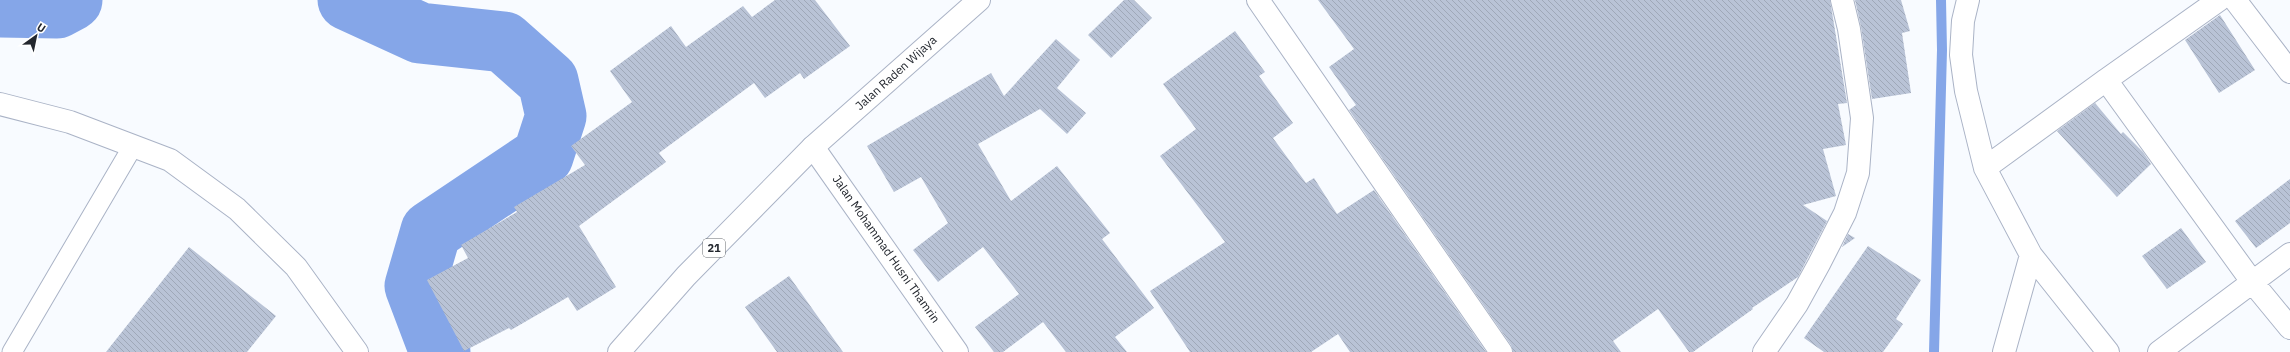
<svg xmlns="http://www.w3.org/2000/svg" width="2290" height="352" font-family="'IBM Plex Sans',sans-serif">
	<defs>
		<pattern id="building-back-hatch" width="6" height="6" patternUnits="userSpaceOnUse"><rect width="6" height="6" fill="#b9c3d6"/><path d="M-1 5l2 2M0 0l6 6M5-1l2 2" fill="none" stroke="#9fa8b8"/></pattern>
	</defs>
	<rect width="100%" height="100%" fill="#f8fbff"/>
	<g fill="none" stroke-linecap="round" stroke-linejoin="round">
		<path stroke="#85a6e8" stroke-width="10" d="M 1934,352 L 1942,50 L 1941,0"/>
		<path stroke="#85a6e8" stroke-width="61" d="M 348,0 L 420,33 L 504,42 L 548,81 L 556,116 L 543,156 L 431,231 L 415,286 L 440,352
			M 0,7 L 57,8 L 72,0"/>
	</g>
	<path fill="url(#building-back-hatch)" d="M 775,0 L 815,0 L 850,46 L 804,79 L 800,73 L 765,98 L 754,83 L 659,153 L 666,162 L 579,226 L 616,287 L 577,311 L 568,297 L 511,330 L 509,328 L 464,351 L 427,280 L 468,258 L 461,245 L 517,212 L 514,207 L 585,165 L 571,146 L 632,102 L 610,71 L 671,26 L 686,47 L 743,6 L 752,17 Z
		M 1124,0 L 1134,0 L 1152,18 L 1111,58 L 1088,35 Z
		M 1318,0 L 1830,0 L 1847,103 L 1838,104 L 1846,145 L 1823,149 L 1836,196 L 1803,205 L 1827,221 L 1798,277 L 1752,308 L 1753,309 L 1693,352 L 1689,352 L 1658,309 L 1613,341 L 1621,352 L 1513,352 L 1511,345 L 1349,110 L 1356,105 L 1329,67 L 1354,49 Z
		M 1855,0 L 1901,0 L 1910,31 L 1902,33 L 1911,93 L 1872,99 L 1861,27 Z
		M 2220,15 L 2255,70 L 2219,93 L 2185,40 Z
		M 1235,31 L 1265,72 L 1259,76 L 1293,123 L 1273,138 L 1306,183 L 1314,178 L 1337,214 L 1374,190 L 1486,352 L 1350,352 L 1338,334 L 1311,352 L 1190,352 L 1150,291 L 1225,242 L 1160,156 L 1196,129 L 1163,84 Z
		M 1056,39 L 1080,60 L 1057,88 L 1086,113 L 1067,134 L 1040,109 L 978,144 L 1011,201 L 1057,166 L 1110,233 L 1102,239 L 1154,308 L 1115,337 L 1127,352 L 1066,352 L 1043,322 L 1003,352 L 994,352 L 975,327 L 1019,294 L 983,247 L 938,282 L 913,250 L 948,223 L 921,177 L 894,192 L 867,146 L 991,73 L 1004,96 Z
		M 2095,103 L 2121,134 L 2123,132 L 2143,152 L 2151,164 L 2117,197 L 2057,131 Z
		M 2290,179 L 2290,223 L 2256,248 L 2235,221 Z
		M 2181,228 L 2206,262 L 2167,289 L 2142,256 Z
		M 1848,234 L 1855,238 L 1842,247 Z
		M 1868,246 L 1921,280 L 1896,319 L 1903,324 L 1883,352 L 1824,352 L 1804,338 Z
		M 189,247 L 276,316 L 247,352 L 106,352 Z
		M 789,276 L 843,352 L 777,352 L 745,307 Z"/>
	<g fill="none" stroke-linecap="round" stroke-linejoin="round">
		<g stroke="#aab3c6" stroke-width="21">
			<path id="service" d="M 12,352 L 133,146"/>
		</g>
		<g stroke="#aab3c6" stroke-width="24">
			<path id="minor" d="M 1258,0 L 1501,352
				M 1968,0 L 1963,21 L 1961,55 L 1966,91 L 1985,168 L 2031,255 L 2108,352
				M 2235,0 L 2290,72
				M 2106,80 L 2219,0
				M 0,104 L 70,122 L 170,160 L 237,209 L 296,267 L 357,352
				M 1985,168 L 2106,80 L 2253,283 L 2290,328
				M 1764,352 L 1797,304 L 1819,264 L 1845,213 L 1858,173 L 1862,118 L 1849,29 L 1842,0
				M 2004,352 L 2031,255
				M 2159,352 L 2290,254"/>
		</g>
		<g stroke="#aab3c6" stroke-width="24">
			<path id="tertiary" d="M 813,147 L 957,352"/>
		</g>
		<g stroke="#aab3c6" stroke-width="24">
			<path id="trunk" d="M 619,352 L 686,276 L 813,147 L 979,0"/>
		</g>
		<use href="#service" stroke="#fff" stroke-width="19"/>
		<use href="#minor" stroke="#fff" stroke-width="22"/>
		<use href="#tertiary" stroke="#fff" stroke-width="22"/>
		<use href="#trunk" stroke="#fff" stroke-width="22"/>
	</g>
	<g text-anchor="middle" stroke-width="3" stroke-linejoin="round" paint-order="stroke">
		<rect fill="#fff" stroke="#65686d" stroke-width="1" x="703" y="239" width="22" height="18" rx="3"/>
		<g font-size="11" font-weight="bold" fill="#23272e">
			<text x="714" y="252">21</text>
		</g>
		<g font-size="12" fill="#23272e" stroke="#fff">
			<text transform="translate(896 73) rotate(-42)" y="4">Jalan Raden Wijaya</text>
			<text transform="translate(886 249) rotate(55)" y="4">Jalan Mohammad Husni Thamrin</text>
		</g>
	</g>
	<g transform="translate(36 36) rotate(33)" stroke="#ffffff" stroke-width="3" paint-order="stroke">
	<path d="M0-3L7 15L0 10L-7 15Z" fill="#23272e"/>
	<text y="-6" font-size="11" font-weight="bold" text-anchor="middle" fill="#23272e">U</text>
	</g>
</svg>
